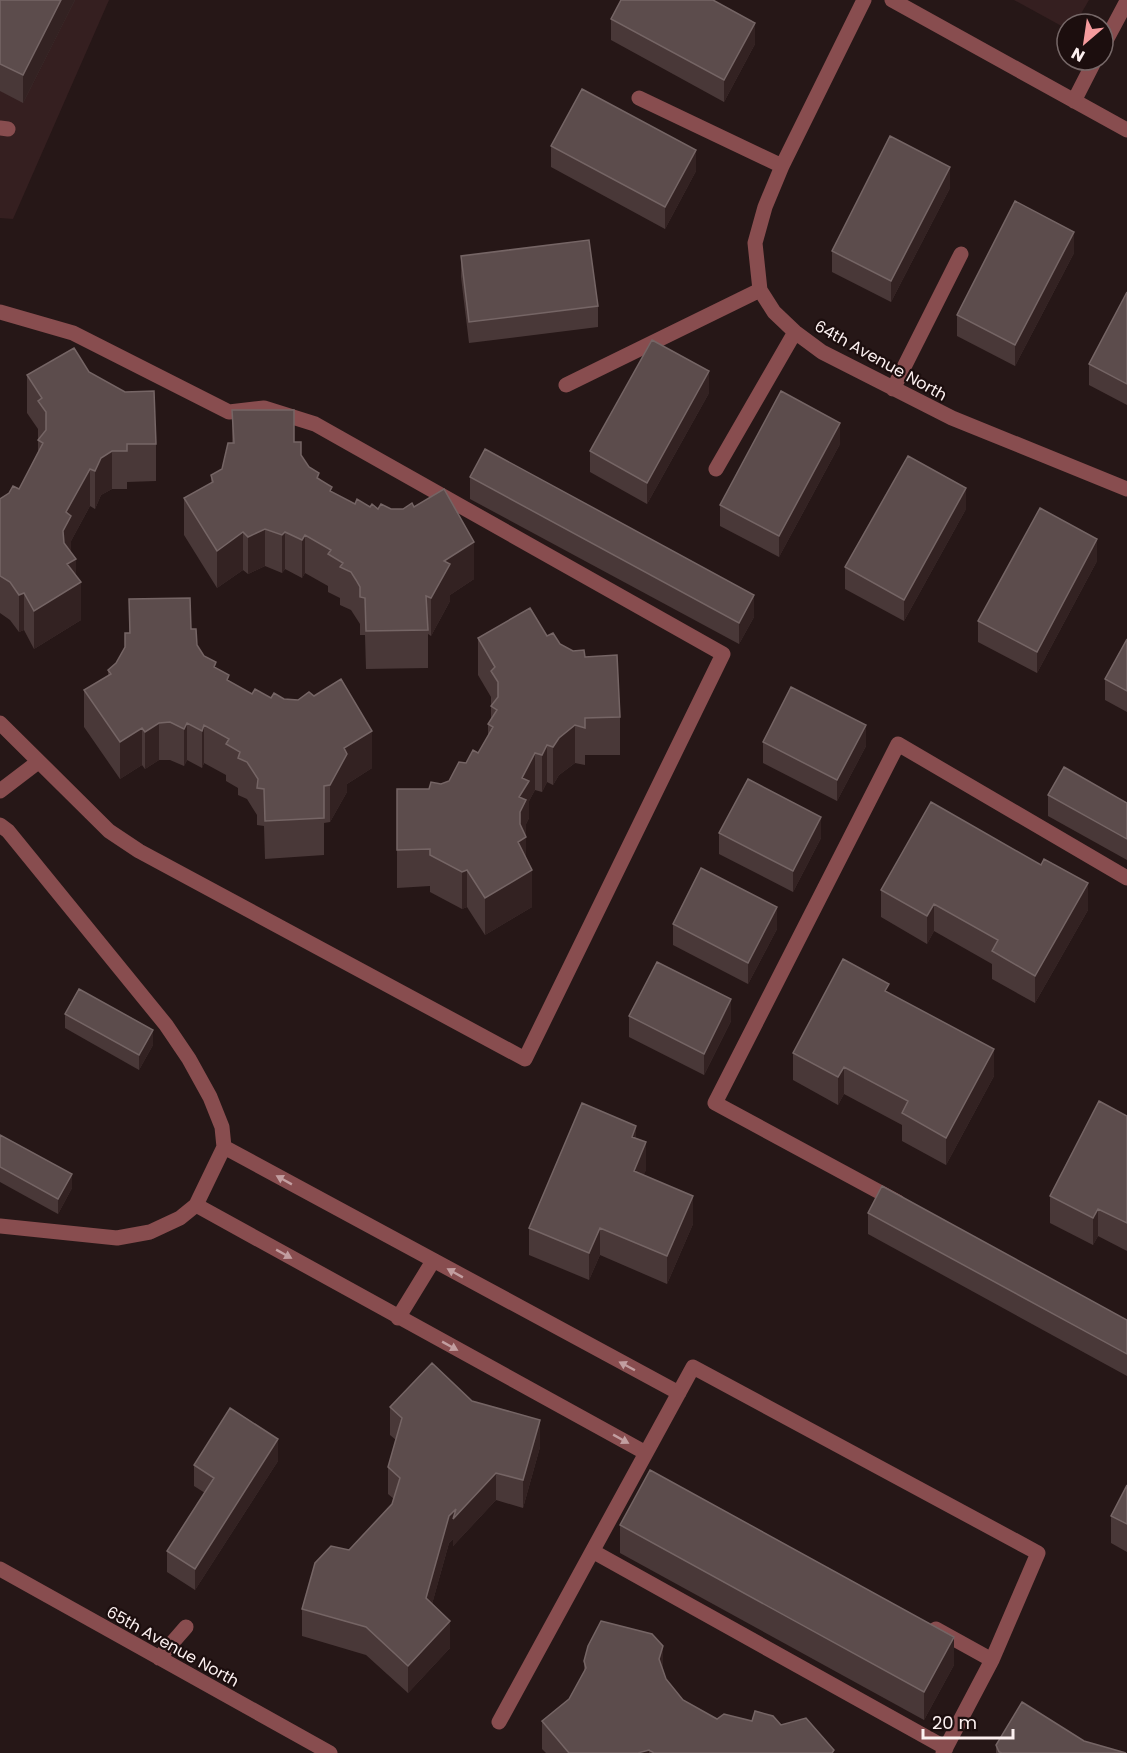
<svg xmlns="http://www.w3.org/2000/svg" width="1127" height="1753" font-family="Poppins,sans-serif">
	<rect width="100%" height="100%" fill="#261717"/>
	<path fill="#351f20" d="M 0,0 L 109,0 L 13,219 L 0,218 Z
		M 1014,0 L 1089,0 L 1075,24 L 1067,24 L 1067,29 Z"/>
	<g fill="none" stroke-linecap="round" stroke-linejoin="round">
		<path stroke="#884d4f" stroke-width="15" d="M 864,0 L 782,166 L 765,207 L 755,243 L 760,290 L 774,312 L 795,332 L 822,352 L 952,418 L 1127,489
			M 892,0 L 1127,130
			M 1103,46 L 1127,1
			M 639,98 L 782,166
			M 1074,101 L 1095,60
			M 0,128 L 8,129
			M 0,312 L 73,333 L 229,412 L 264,408 L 315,424 L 723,654 L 525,1059 L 139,851 L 109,831 L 0,723
			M 566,385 L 760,290
			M 893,389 L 961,254
			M 716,469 L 795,332
			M 0,791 L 38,762
			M 0,825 L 8,831 L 166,1025 L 189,1059 L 210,1097 L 222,1127 L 224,1147 L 196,1205 L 180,1218 L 150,1232 L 117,1238 L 0,1226
			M 224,1147 L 679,1393
			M 898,1202 L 715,1103 L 898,744 L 1127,878
			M 196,1205 L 646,1453
			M 398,1318 L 433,1261
			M 594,1552 L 946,1748
			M 0,1569 L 330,1753
			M 936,1629 L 992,1660 L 943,1753
			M 159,1658 L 186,1627
			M 499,1722 L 693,1367 L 1038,1553 L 992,1660"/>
	</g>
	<path fill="#493838" d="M 0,0 L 75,0 L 23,103 L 0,91 Z
		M 611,19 L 755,44 L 724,102 L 611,40 Z
		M 551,146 L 696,171 L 665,229 L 551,167 Z
		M 950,188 L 891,302 L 832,272 L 832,251 Z
		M 1074,253 L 1015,366 L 957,336 L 957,315 Z
		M 461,256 L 598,306 L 598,327 L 469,343 L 461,277 Z
		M 1127,292 L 1127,405 L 1089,385 L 1089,364 Z
		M 89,372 L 156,444 L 156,481 L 127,482 L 127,489 L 112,489 L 101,495 L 95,509 L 90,506 L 71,541 L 71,552 L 76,576 L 81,620 L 34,649 L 24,630 L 19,632 L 10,620 L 0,613 L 0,499 L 19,489 L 38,452 L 38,429 L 27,413 L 27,375 Z
		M 709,393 L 647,504 L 590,472 L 590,451 Z
		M 232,410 L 294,442 L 301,456 L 309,467 L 332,492 L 474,579 L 450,595 L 450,601 L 431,636 L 428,634 L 428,668 L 366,669 L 365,635 L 360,635 L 360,624 L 351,610 L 340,605 L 340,598 L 328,592 L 328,586 L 305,573 L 302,578 L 285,569 L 282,573 L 265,566 L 248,574 L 243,570 L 217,588 L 184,535 L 184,498 L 211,483 L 211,475 L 222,469 L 232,443 Z
		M 840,444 L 779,557 L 720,526 L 720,505 Z
		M 470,477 L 754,617 L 739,644 L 470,499 Z
		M 966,509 L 904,621 L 845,589 L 845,567 Z
		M 1097,561 L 1037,673 L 978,642 L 978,621 Z
		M 129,599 L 191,629 L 197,645 L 204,656 L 229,682 L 372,768 L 347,784 L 347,792 L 330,822 L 324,823 L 324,855 L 265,859 L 264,826 L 257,825 L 257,815 L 247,799 L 238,795 L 238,788 L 226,781 L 226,775 L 204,763 L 202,768 L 187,760 L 184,766 L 170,760 L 159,760 L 145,769 L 142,765 L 120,779 L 84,727 L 84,690 L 108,676 L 108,670 L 116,663 L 125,647 L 129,633 Z
		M 547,636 L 573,651 L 585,657 L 620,717 L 620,755 L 585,755 L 585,765 L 575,763 L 559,775 L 553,785 L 547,782 L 542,792 L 535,790 L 529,801 L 529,818 L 526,824 L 526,860 L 532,907 L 485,935 L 467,907 L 462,909 L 430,892 L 430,886 L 397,888 L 397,789 L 429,789 L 449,781 L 466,763 L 478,753 L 488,736 L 488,724 L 491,719 L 491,697 L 478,675 L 478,638 Z
		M 1127,639 L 1127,712 L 1105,700 L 1105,679 Z
		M 763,742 L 866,746 L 837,801 L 763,763 Z
		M 1048,795 L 1127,803 L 1127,860 L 1048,816 Z
		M 719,833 L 821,838 L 793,892 L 719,854 Z
		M 881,890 L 1088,910 L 1035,1003 L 992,979 L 992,964 L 934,931 L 927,944 L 881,917 Z
		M 673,924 L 777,929 L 748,984 L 673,945 Z
		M 889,993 L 994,1076 L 946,1165 L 902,1141 L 902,1125 L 844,1094 L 838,1105 L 793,1080 L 793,1053 Z
		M 65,1014 L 153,1045 L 139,1070 L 65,1028 Z
		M 629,1016 L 731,1021 L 704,1075 L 629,1037 Z
		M 1127,1116 L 1127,1251 L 1098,1236 L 1093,1245 L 1050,1223 L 1050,1196 Z
		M 0,1135 L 72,1188 L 58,1214 L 0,1182 Z
		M 636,1139 L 646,1170 L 643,1175 L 693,1224 L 667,1284 L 600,1255 L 589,1280 L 529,1255 L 529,1228 Z
		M 868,1213 L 1127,1320 L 1127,1376 L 868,1234 Z
		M 472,1401 L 540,1447 L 523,1508 L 496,1500 L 453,1546 L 453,1539 L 449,1543 L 432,1604 L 450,1648 L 408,1693 L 366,1655 L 302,1636 L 302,1609 L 349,1550 L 392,1504 L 394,1499 L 388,1494 L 388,1467 L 396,1440 L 390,1435 L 390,1407 Z
		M 278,1461 L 195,1590 L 167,1572 L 167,1551 L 205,1493 L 194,1486 L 194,1465 Z
		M 1127,1485 L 1127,1552 L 1111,1543 L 1111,1516 Z
		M 620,1525 L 954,1665 L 924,1720 L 620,1553 Z
		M 584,1661 L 663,1669 L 666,1679 L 683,1700 L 717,1719 L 752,1721 L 781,1725 L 834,1753 L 546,1753 L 542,1749 L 542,1721 L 569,1699 L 584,1672 Z
		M 1084,1741 L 1126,1753 L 996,1753 L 996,1745 Z"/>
	<path fill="#322" d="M 61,0 L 75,0 L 23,103 L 23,75 Z
		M 755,23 L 755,44 L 724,102 L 724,80 Z
		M 696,150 L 696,171 L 665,229 L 665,207 Z
		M 950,167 L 950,188 L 891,302 L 891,281 Z
		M 1074,232 L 1074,253 L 1015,366 L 1015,345 Z
		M 709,371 L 709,393 L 647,504 L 647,483 Z
		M 840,423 L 840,444 L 779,557 L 779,536 Z
		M 112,451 L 112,489 L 101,495 L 95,509 L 95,471 L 101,458 Z
		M 90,469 L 90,506 L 71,541 L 71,553 L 63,568 L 63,531 L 66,512 Z
		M 966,488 L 966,509 L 904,621 L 904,600 Z
		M 265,529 L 265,566 L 248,574 L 248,537 Z
		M 243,532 L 243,570 L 217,588 L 217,551 Z
		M 285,532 L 285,569 L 282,573 L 282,535 Z
		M 305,535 L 305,573 L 302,578 L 302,540 Z
		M 1097,539 L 1097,561 L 1037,673 L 1037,652 Z
		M 474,542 L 474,579 L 450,595 L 450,601 L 431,636 L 431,598 L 444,561 Z
		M 76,559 L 76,585 L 81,582 L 81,620 L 34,649 L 34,611 L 67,564 Z
		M 24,593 L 24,630 L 19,632 L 19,595 Z
		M 754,595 L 754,617 L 739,644 L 739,623 Z
		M 159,723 L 159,760 L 145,769 L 145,732 Z
		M 187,723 L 187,760 L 184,766 L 184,729 Z
		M 204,725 L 204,763 L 202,768 L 202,731 Z
		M 575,725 L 575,763 L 559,775 L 553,785 L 553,747 L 559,738 Z
		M 866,725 L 866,746 L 837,801 L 837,780 Z
		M 142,728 L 142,765 L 120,779 L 120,742 Z
		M 372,731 L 372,768 L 347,784 L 347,792 L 330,822 L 330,785 L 344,748 Z
		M 547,745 L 547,782 L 542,792 L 542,755 Z
		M 535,753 L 535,790 L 529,801 L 529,818 L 526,824 L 526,873 L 532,870 L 532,907 L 485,935 L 485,898 L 518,842 L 519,797 L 522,778 Z
		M 821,817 L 821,838 L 793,892 L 793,871 Z
		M 467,870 L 467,907 L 462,909 L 462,872 Z
		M 1088,883 L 1088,910 L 1035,1003 L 1035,976 Z
		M 934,904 L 934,931 L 927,944 L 927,916 Z
		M 777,907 L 777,929 L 748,984 L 748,963 Z
		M 731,999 L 731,1021 L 704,1075 L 704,1054 Z
		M 153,1030 L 153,1045 L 139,1070 L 139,1055 Z
		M 994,1049 L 994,1076 L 946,1165 L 946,1138 Z
		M 844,1067 L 844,1094 L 838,1105 L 838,1077 Z
		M 636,1126 L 636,1153 L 632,1137 Z
		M 646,1142 L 646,1170 L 634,1198 L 634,1171 Z
		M 72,1174 L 72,1188 L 58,1214 L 58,1199 Z
		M 693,1196 L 693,1224 L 667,1284 L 667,1256 Z
		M 1098,1209 L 1098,1236 L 1093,1245 L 1093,1218 Z
		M 600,1228 L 600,1255 L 589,1280 L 589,1253 Z
		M 540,1420 L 540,1447 L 523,1508 L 523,1480 Z
		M 278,1439 L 278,1461 L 195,1590 L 195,1569 Z
		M 496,1473 L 496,1500 L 453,1546 L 453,1539 L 449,1543 L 426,1626 L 426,1598 L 449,1516 Z
		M 450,1621 L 450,1648 L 408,1693 L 408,1666 Z
		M 954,1637 L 954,1665 L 924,1720 L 924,1692 Z
		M 663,1646 L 663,1673 L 659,1659 Z
		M 649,1750 L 649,1753 L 638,1753 Z"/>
	<path fill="#5c4c4c" stroke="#756565" stroke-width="1.5" d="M 0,0 L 61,0 L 23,75 L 0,64 Z
		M 621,0 L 713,0 L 755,23 L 724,80 L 611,19 Z
		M 582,89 L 696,150 L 665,207 L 551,146 Z
		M 890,136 L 950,167 L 891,281 L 832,251 Z
		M 1015,201 L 1074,232 L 1015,345 L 957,315 Z
		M 589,240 L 598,306 L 469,322 L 461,256 Z
		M 1127,292 L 1127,384 L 1089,364 Z
		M 652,340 L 709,371 L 647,483 L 590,451 Z
		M 74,348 L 89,372 L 125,392 L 154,391 L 156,444 L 127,444 L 127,451 L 112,451 L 101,458 L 95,471 L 90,469 L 66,512 L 71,516 L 63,531 L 64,543 L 76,559 L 67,564 L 81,582 L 34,611 L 24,593 L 19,595 L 10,582 L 0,576 L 0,499 L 9,493 L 13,486 L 19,489 L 43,443 L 38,440 L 46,430 L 46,412 L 38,401 L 42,398 L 27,375 Z
		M 781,391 L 840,423 L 779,536 L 720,505 Z
		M 232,410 L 294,410 L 294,442 L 301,442 L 301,455 L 309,467 L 319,473 L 317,478 L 332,487 L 330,491 L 355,504 L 357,499 L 370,507 L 372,504 L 378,509 L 381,504 L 391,509 L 403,509 L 412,503 L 414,507 L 444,489 L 474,542 L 444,561 L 450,564 L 431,598 L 426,596 L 428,630 L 366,631 L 365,598 L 360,597 L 360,587 L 356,580 L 351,572 L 340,567 L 343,563 L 328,554 L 331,550 L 305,535 L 302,540 L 285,532 L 282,535 L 265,529 L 248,537 L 243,532 L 217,551 L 184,498 L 213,482 L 211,475 L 222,469 L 228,443 L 234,443 Z
		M 485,449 L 754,595 L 739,623 L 470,477 Z
		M 908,456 L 966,488 L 904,600 L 845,567 Z
		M 1040,508 L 1097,539 L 1037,652 L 978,621 Z
		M 190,598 L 191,629 L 196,629 L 197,645 L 204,656 L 216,662 L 214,667 L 229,675 L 227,680 L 252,694 L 255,689 L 271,698 L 274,693 L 284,699 L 298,700 L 309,692 L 314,696 L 341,679 L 372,731 L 344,748 L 347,754 L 330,785 L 324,786 L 324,818 L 265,821 L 264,789 L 257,788 L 258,779 L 247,762 L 238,758 L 240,752 L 226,744 L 229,739 L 204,725 L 202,731 L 187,723 L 184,729 L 170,722 L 159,723 L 145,732 L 142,728 L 120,742 L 84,690 L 111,674 L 108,670 L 116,663 L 125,647 L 125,633 L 130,633 L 129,599 Z
		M 530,608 L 547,636 L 553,633 L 560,644 L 573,651 L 584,650 L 585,657 L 617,655 L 620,717 L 585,718 L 585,728 L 575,725 L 559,738 L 553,747 L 547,745 L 542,755 L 535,753 L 522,778 L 529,781 L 519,797 L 526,800 L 520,812 L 520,824 L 526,837 L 518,842 L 532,870 L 485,898 L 467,870 L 462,872 L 430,855 L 430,849 L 397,850 L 397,789 L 429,789 L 431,782 L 441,784 L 449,781 L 459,762 L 466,763 L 473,750 L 478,753 L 493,727 L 488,724 L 497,710 L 491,706 L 498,697 L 498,682 L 491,671 L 495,667 L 478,638 Z
		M 1127,639 L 1127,691 L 1105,679 Z
		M 791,687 L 866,725 L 837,780 L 763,742 Z
		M 1064,767 L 1127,803 L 1127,839 L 1048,795 Z
		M 748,779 L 821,817 L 793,871 L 719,833 Z
		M 931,802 L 1041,865 L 1044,859 L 1088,883 L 1035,976 L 992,951 L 998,940 L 934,904 L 927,916 L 881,890 Z
		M 701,868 L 777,907 L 748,963 L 673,924 Z
		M 843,959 L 889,984 L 885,991 L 994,1049 L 946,1138 L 902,1113 L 908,1101 L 844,1067 L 838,1077 L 793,1053 Z
		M 657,962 L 731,999 L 704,1054 L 629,1016 Z
		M 79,989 L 153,1030 L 139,1055 L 65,1014 Z
		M 1099,1101 L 1127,1116 L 1127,1223 L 1098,1209 L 1093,1218 L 1050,1196 Z
		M 582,1103 L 636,1126 L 632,1137 L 646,1142 L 634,1171 L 693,1196 L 667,1256 L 600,1228 L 589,1253 L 529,1228 Z
		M 0,1135 L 72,1174 L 58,1199 L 0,1167 Z
		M 882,1186 L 1127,1320 L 1127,1354 L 868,1213 Z
		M 432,1363 L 472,1401 L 540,1420 L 523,1480 L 496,1473 L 453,1519 L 456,1509 L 449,1516 L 426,1598 L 450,1621 L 408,1666 L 366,1627 L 302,1609 L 315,1563 L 331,1546 L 349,1550 L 392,1504 L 400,1478 L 388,1467 L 402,1418 L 390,1407 Z
		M 230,1408 L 278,1439 L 195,1569 L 167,1551 L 214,1478 L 194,1465 Z
		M 650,1470 L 954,1637 L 924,1692 L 620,1525 Z
		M 1127,1485 L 1127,1524 L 1111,1516 Z
		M 601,1621 L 652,1634 L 663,1646 L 659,1659 L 666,1679 L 683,1700 L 717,1719 L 724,1714 L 752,1721 L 755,1711 L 773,1716 L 781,1725 L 806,1718 L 834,1750 L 832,1753 L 654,1753 L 649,1750 L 638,1753 L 569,1753 L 542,1721 L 569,1699 L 586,1668 L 584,1661 L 588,1646 Z
		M 1022,1702 L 1084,1741 L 1126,1753 L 1002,1753 L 999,1752 L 996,1745 Z"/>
	<defs><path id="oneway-solid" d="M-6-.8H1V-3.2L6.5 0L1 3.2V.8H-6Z" transform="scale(1.5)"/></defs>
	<g fill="#c29ea0">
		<use href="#oneway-solid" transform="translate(284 1180) rotate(-151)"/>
		<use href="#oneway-solid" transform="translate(284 1254) rotate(29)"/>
		<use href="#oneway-solid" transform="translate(455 1273) rotate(-151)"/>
		<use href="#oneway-solid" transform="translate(450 1346) rotate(29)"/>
		<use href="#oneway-solid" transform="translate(627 1366) rotate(-152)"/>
		<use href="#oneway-solid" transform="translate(621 1439) rotate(29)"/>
	</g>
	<g text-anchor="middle" stroke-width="4.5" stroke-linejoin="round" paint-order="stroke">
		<g font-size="16" fill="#fcf0f0" stroke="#1c0e0e">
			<text transform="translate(881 360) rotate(29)" y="6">64th Avenue North</text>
			<text transform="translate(173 1646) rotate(29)" y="6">65th Avenue North</text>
		</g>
	</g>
	<g transform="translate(1085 42) rotate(209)"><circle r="28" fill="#1c0e0e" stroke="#766868" stroke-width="1.5"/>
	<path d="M0-4.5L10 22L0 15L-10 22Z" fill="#f59b9d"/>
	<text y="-9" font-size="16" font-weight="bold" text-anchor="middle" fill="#fcf0f0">N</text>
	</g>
	<path d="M923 1729v9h90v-9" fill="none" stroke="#fcf0f0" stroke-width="3"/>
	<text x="932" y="1729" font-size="18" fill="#fcf0f0" stroke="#1c0e0e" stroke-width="4.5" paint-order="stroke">20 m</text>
</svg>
